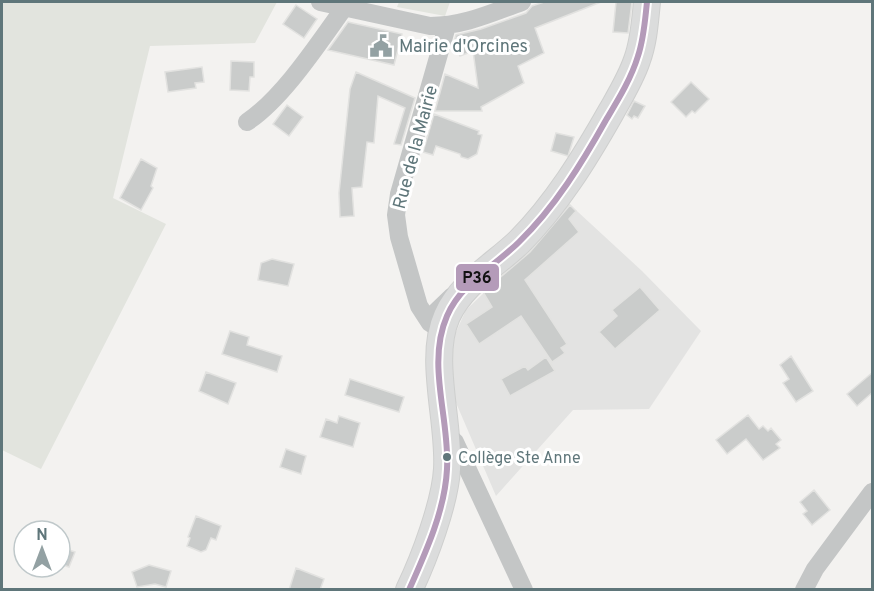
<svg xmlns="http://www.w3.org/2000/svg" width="874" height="591" font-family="Overpass,sans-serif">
	<rect width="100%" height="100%" fill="#f3f2f0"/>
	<path fill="#e3e3e2" d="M 565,200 L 642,271 L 701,331 L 649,409 L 573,410 L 496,496 L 454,398 L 451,353 L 455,334 L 466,310 L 532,247 Z"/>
	<path fill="#e2e4de" d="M 2,2 L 277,2 L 255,43 L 150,46 L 113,198 L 166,224 L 41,469 L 2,450 Z
		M 399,2 L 450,2 L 445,16 L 397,7 Z"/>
	<path fill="#cacccb" stroke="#e2e2e0" stroke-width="1.5" d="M 544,2 L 601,2 L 535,28 L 544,53 L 518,66 L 524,83 L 481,107 L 482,111 L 435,111 L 445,74 L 478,88 L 473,51 L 460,56 L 454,42 L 456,35 L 481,29 L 526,13 L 532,6 Z
		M 616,2 L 632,2 L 628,33 L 613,32 Z
		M 296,5 L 317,19 L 304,38 L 283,24 Z
		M 348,22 L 402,34 L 394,65 L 328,50 Z
		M 231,61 L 254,62 L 254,77 L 250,77 L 249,91 L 230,90 Z
		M 202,67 L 204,82 L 195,83 L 196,88 L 168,92 L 165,72 Z
		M 356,72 L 415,98 L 401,145 L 394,144 L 405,108 L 378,96 L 374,143 L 367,142 L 362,187 L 352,188 L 354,216 L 340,217 L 339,193 L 350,89 Z
		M 691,82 L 709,99 L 695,113 L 692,111 L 686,117 L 671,102 Z
		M 634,101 L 645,106 L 638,118 L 634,116 L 632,119 L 627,115 Z
		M 287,105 L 303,117 L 289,136 L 273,124 Z
		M 434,114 L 479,131 L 478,134 L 482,135 L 477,154 L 468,159 L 461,157 L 460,154 L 436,146 L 433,155 L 423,152 Z
		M 556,133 L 574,137 L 568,156 L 551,151 Z
		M 141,159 L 157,168 L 151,186 L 153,188 L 141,210 L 120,198 Z
		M 570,205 L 576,211 L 569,219 L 579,232 L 525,280 L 567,344 L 561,348 L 565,353 L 552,362 L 521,316 L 479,344 L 466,324 L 492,307 L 483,292 L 530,252 Z
		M 272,259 L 294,264 L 288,286 L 258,280 L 261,263 Z
		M 640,287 L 660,310 L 615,349 L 599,332 L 617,316 L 612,310 Z
		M 230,331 L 249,337 L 247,345 L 282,356 L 277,372 L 222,354 Z
		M 791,356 L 813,391 L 796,402 L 783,383 L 789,379 L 780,365 Z
		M 546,357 L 555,371 L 510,396 L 501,379 L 525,366 L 528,370 Z
		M 206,372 L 236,383 L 228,404 L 199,391 Z
		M 873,372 L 873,392 L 857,406 L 847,394 Z
		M 350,379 L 404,397 L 399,412 L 345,395 Z
		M 748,415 L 759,429 L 763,426 L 768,431 L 771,428 L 781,440 L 776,444 L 780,448 L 763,460 L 746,439 L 727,454 L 716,440 Z
		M 339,416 L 360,423 L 353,447 L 320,437 L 326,419 L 337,423 Z
		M 286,449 L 306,456 L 301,474 L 280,467 Z
		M 814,490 L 830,510 L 812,525 L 803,514 L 807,511 L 800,502 Z
		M 196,516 L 221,526 L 216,540 L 211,538 L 206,550 L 201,552 L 187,546 L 190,538 L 188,537 Z
		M 60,547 L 75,552 L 69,567 L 60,564 Z
		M 149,565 L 171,571 L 166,587 L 155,584 L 137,587 L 132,572 Z
		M 296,568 L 324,579 L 320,590 L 289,590 Z"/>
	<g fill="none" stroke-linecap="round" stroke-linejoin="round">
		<g stroke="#cecfce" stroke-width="28">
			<path id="secondary" d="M 409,590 C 424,559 445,503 447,469 C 450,422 428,358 447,316 C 462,283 494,266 519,242 C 556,205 585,158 611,112 C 620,96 631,78 637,60 C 644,41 645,21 647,2"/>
		</g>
		<path stroke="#c4c6c6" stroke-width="9" d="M 425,316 L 449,293"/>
		<path stroke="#c4c6c6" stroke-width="18" d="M 320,2 L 430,26 C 464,26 491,13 522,2
			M 247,122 C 283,98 318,44 344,8
			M 441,330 L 430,323 L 419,306 L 399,237 L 396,215 L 399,194 L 447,26
			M 446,434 L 455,442 L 524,590
			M 804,590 L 815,569 L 872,492"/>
		<use href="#secondary" stroke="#dbdcdc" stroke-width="26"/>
		<g stroke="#fff" stroke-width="10">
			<path id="bus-1" d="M 409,590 C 426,552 445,510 447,469 C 450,419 426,364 447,316 C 461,283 495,266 519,242 C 555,207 582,163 606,120 C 618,100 631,79 638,56 C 644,38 645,20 647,2"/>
		</g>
		<use href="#bus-1" stroke="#b49bb9" stroke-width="6"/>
	</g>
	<defs>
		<g id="civic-bare" transform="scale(1.8)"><path d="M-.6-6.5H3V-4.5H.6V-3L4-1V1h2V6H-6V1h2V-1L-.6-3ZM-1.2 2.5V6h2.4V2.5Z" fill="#93a1a3" stroke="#fff" stroke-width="2.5" paint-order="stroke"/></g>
	</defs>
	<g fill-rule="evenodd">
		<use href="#civic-bare" x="381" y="46"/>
	</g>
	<circle fill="#5f767a" stroke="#fff" stroke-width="2" cx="447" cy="457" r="5"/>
	<g text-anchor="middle" stroke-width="6" stroke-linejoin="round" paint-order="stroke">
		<g font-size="16" fill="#5f767a" stroke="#fff" text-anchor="start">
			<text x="458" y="463">Collège Ste Anne</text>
		</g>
		<g font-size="18" fill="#5f767a" stroke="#fff" text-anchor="start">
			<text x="399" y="52">Mairie d'Orcines</text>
		</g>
		<g font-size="18" fill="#5f767a" stroke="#fff">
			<text transform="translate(415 147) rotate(-75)" y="6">Rue de la Mairie</text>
		</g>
	</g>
	<rect stroke="#fff" stroke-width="2" x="455" y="263" width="45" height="29" rx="6" fill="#b49bb9"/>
	<g font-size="16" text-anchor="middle" font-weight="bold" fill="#111">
		<text x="477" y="283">P36</text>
	</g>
	<rect width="874" height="591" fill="none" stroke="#5f767a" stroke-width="6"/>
	<g transform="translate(42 549)"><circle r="28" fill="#ffffff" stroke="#bfc8ca" stroke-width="1.5"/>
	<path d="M0-4.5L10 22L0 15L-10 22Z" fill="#93a1a3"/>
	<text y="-9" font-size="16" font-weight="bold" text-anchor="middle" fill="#5f767a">N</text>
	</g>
</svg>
